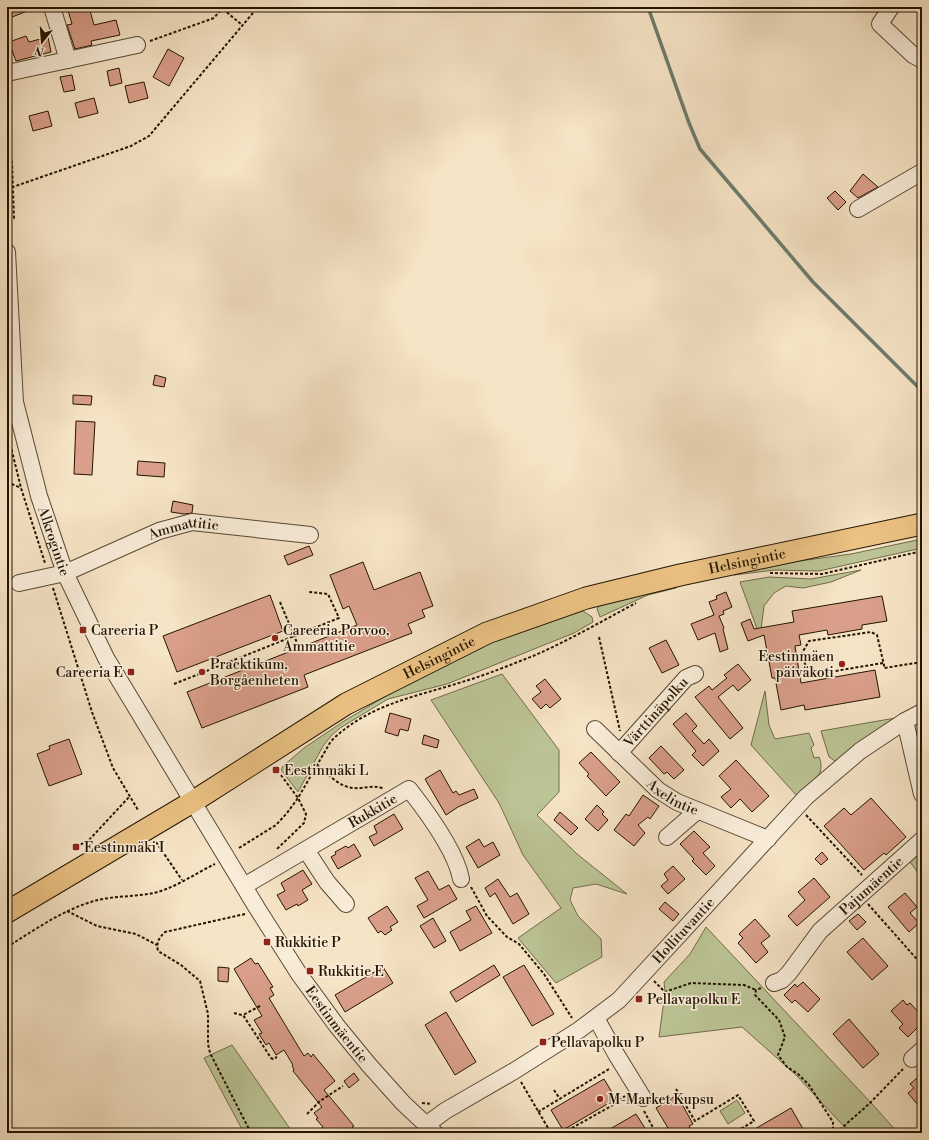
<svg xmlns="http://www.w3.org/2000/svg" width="929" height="1140" font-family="'Libre Bodoni',serif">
	<rect width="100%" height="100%" fill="#f6e4c6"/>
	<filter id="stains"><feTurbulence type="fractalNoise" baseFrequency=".005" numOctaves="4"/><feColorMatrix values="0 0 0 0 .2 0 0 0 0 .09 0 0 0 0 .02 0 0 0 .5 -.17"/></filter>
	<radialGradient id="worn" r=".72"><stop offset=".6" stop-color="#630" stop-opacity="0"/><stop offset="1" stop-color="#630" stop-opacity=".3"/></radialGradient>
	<path fill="#bcc495" stroke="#706c4a" d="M 922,539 L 922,548 L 819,571 L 775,570 L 734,575 L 770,565 L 851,554 Z
		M 861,570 L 831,582 L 803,588 L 786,586 L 774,593 L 764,606 L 760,637 L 740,582 L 769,577 L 811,579 Z
		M 678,586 L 676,588 L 648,595 L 600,617 L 597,609 L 600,604 Z
		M 583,611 L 592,617 L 593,622 L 574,633 L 447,684 L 388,699 L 340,728 L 331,736 L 323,746 L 298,792 L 281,770 L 283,766 L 304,748 L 344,721 L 401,687 L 490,643 Z
		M 502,674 L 559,750 L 559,792 L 537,815 L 577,854 L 627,894 L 596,884 L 573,888 L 570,900 L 578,916 L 601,939 L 602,957 L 556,983 L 518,938 L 561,908 L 523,855 L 499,803 L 431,700 Z
		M 765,691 L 769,725 L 775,739 L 809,733 L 814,745 L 811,748 L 814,758 L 819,757 C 827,776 810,784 797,796 L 751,745 Z
		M 901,717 L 835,761 L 829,757 L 821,731 Z
		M 922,850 L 922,878 L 910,862 L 910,860 Z
		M 706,927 L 874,1106 L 898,1133 L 850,1133 L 796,1075 L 742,1027 L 659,1037 L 665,992 L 664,982 L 690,954 Z
		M 232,1045 L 293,1133 L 244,1133 L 204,1058 Z
		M 737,1100 L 745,1113 L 728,1124 L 720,1111 Z"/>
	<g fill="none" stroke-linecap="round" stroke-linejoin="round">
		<path stroke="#6c7b6d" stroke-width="3.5" d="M 648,7 L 689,123 L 700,149 L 813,282 L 922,391"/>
	</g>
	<path fill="#da9f8a" stroke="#231400" d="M 7,7 L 35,7 L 35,8 L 7,19 Z
		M 67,7 L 89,7 L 94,25 L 116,20 L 120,35 L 91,41 L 92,45 L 75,49 L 67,25 L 72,24 Z
		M 26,36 L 29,42 L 48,37 L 51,52 L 16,61 L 9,42 Z
		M 168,49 L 184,58 L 169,86 L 153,77 Z
		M 119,68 L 122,83 L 110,86 L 107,71 Z
		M 72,75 L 75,90 L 64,92 L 60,77 Z
		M 144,82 L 148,98 L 129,103 L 125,86 Z
		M 94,98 L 98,113 L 79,118 L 75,103 Z
		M 48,111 L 52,126 L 33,131 L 29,116 Z
		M 863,174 L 878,187 L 858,198 L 850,191 Z
		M 835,191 L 846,202 L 838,210 L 827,198 Z
		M 155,375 L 166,378 L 164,387 L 153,385 Z
		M 73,395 L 92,396 L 91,405 L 73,404 Z
		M 76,421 L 95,422 L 92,475 L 74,474 Z
		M 138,461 L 165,463 L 164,477 L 137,475 Z
		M 173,501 L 193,505 L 192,513 L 184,514 L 171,512 Z
		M 309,546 L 313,555 L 288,565 L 284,556 Z
		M 363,562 L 374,590 L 420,572 L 433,606 L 422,610 L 425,617 L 408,624 L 412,633 L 304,675 L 308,687 L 202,728 L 187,692 L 357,625 L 349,606 L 343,609 L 330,575 Z
		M 726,592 L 732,607 L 723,611 L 724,614 L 719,616 L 724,628 L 723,629 L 728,649 L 720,652 L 715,633 L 698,640 L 691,624 L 714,615 L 709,602 L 717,599 L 716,596 Z
		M 270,595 L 283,631 L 177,672 L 163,636 Z
		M 882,596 L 887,621 L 862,625 L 862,629 L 828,635 L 827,630 L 799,635 L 801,645 L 795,646 L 801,683 L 875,670 L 880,697 L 805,710 L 804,705 L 781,710 L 775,678 L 772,678 L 764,635 L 748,641 L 741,623 L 750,619 L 754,629 L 794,622 L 792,611 Z
		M 666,640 L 679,665 L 662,673 L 649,648 Z
		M 738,664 L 751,680 L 738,691 L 733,685 L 718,697 L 743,728 L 730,739 L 695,697 L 709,686 L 712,690 L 727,678 L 724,675 Z
		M 545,679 L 561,699 L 550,708 L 546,704 L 541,709 L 532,699 L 541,692 L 536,686 Z
		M 390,713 L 411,719 L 408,731 L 400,729 L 398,736 L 385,732 Z
		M 686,713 L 697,726 L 692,731 L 704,744 L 709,739 L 719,751 L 703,766 L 692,755 L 696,751 L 673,724 Z
		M 424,735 L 439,740 L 437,748 L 422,744 Z
		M 69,739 L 82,774 L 49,786 L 37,754 L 50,749 L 49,746 Z
		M 661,746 L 684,770 L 674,779 L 667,772 L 664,774 L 649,758 Z
		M 591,752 L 620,782 L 606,796 L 587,776 L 589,774 L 579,763 Z
		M 736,760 L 769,796 L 752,812 L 740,799 L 731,808 L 721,797 L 731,789 L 719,776 Z
		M 440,770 L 453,793 L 456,791 L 459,795 L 474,789 L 478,798 L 458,807 L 446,815 L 425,779 Z
		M 643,795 L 659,806 L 650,819 L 648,817 L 638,825 L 645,833 L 634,846 L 614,830 L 626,814 L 629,816 Z
		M 871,798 L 906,837 L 886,855 L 884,853 L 864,870 L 824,826 L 844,808 L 851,815 Z
		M 597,805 L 604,812 L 602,814 L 608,820 L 598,831 L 585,819 Z
		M 560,812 L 578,828 L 571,835 L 554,820 Z
		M 394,814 L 403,829 L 374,846 L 369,837 L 377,833 L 374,826 Z
		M 694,831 L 710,847 L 703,853 L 715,866 L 706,875 L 692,861 L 694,859 L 680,844 Z
		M 479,839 L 484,847 L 493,842 L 500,855 L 478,868 L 466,847 Z
		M 354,844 L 361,856 L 338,869 L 331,857 L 336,854 L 335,852 L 346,846 L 348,848 Z
		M 822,852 L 828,859 L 821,865 L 815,859 Z
		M 673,866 L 685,879 L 668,894 L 661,886 L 668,880 L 664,874 Z
		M 303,870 L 312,884 L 302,890 L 308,900 L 298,906 L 297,904 L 286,910 L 277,895 L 285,891 L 281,883 Z
		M 428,871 L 439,890 L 449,885 L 457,899 L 424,918 L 417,906 L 428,900 L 415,878 Z
		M 814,878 L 830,897 L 797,926 L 788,916 L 805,900 L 798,892 Z
		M 498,879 L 510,897 L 517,893 L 529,914 L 513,924 L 495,893 L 490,897 L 485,888 Z
		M 905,893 L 917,907 L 910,913 L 919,923 L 909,932 L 888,907 Z
		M 665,902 L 679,914 L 673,921 L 659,909 Z
		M 387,906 L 398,922 L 390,927 L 392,930 L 385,935 L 381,931 L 378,933 L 368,918 Z
		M 476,906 L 492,933 L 460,951 L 450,932 L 471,920 L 466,911 Z
		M 858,914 L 866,922 L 857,930 L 849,921 Z
		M 433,918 L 446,941 L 434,948 L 420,926 Z
		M 755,919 L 770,936 L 761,943 L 768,952 L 756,963 L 738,943 L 743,938 L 739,934 Z
		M 863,938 L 888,966 L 872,980 L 847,952 Z
		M 251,958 L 255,964 L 258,963 L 273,987 L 270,988 L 274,995 L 269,998 L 304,1056 L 308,1053 L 311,1057 L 313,1054 L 335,1081 L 324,1090 L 354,1126 L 352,1127 L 356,1133 L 316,1133 L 323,1127 L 316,1119 L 318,1118 L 314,1113 L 322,1107 L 293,1071 L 294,1069 L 292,1066 L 293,1065 L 284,1050 L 276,1055 L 269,1043 L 266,1045 L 259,1034 L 262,1033 L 254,1020 L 262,1016 L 234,969 Z
		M 494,965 L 500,975 L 456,1002 L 450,992 Z
		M 524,965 L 554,1014 L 532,1026 L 503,977 Z
		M 218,967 L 229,968 L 228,982 L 218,981 Z
		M 383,967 L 393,983 L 345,1012 L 335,995 Z
		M 803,982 L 820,999 L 808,1012 L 795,1000 L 792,1003 L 784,995 L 795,984 L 797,987 Z
		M 903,1000 L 907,1005 L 910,1003 L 920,1014 L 918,1017 L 922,1021 L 922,1023 L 908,1037 L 899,1028 L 903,1024 L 891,1011 Z
		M 446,1012 L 476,1062 L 455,1075 L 425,1025 Z
		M 849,1019 L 879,1054 L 863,1068 L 833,1034 Z
		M 354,1073 L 359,1080 L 349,1088 L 344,1081 Z
		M 922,1074 L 922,1110 L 908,1093 L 914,1088 L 910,1084 Z
		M 604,1079 L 616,1099 L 563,1130 L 551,1110 Z
		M 677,1095 L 693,1124 L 689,1126 L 693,1133 L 671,1133 L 656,1108 Z
		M 791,1108 L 803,1129 L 796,1133 L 748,1133 Z
		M 636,1114 L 648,1133 L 603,1133 Z"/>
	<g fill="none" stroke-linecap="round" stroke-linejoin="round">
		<g stroke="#584832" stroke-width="18">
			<g id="minor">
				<path d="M 52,7 L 68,60"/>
				<path d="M 891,7 L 880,24 L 913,55 L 922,60"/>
				<path d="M 7,73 L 137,45"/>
				<path d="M 858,209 L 922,172"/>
				<path id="s1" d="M 7,252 L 15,402 L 39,496 L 65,573 L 106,658 L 257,908 L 299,974 L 337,1026 L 369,1065 L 403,1103 L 435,1133"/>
				<path id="s2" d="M 19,583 L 65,573 L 159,531 L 192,522 L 310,535"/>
				<path d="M 905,721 L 922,794"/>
				<path id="s3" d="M 595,729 L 658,790 L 677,802 L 768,839"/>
				<path id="s4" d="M 619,753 L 686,678 L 695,674"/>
				<path d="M 667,837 L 697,811"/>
				<path d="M 306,850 L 327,882 L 346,904"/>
				<path id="s5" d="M 244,886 L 409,789 C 427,812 456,851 461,879"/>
				<path id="s6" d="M 774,983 L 782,980 L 789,973 L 820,931 L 922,840"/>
				<path d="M 596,1018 L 616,1054 L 643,1098"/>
				<path d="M 912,1059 L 922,1050"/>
				<path id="s7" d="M 426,1125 L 445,1111 L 514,1071 L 579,1030 L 619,1000 L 806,797 L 860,751 L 905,721 L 922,712"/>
			</g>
		</g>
		<g stroke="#231400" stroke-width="23">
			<g id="major">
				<path id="s8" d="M 7,912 L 194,801 L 346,704 L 487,633 L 586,598 L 680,575 L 922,524"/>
			</g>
		</g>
		<path stroke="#231400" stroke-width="2" stroke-dasharray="3 2" stroke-linecap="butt" d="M 223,9 L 242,25
			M 150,41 L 214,18 L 223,7
			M 7,136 L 12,164 L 14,218 L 7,219
			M 7,189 L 131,146 L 149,136 L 258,7
			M 8,435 L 21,488 L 45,563
			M 7,482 L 21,488
			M 770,573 L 822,574 L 922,551
			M 53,588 L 92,712 L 113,768 L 138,810
			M 280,602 L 300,650
			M 599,637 L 620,731
			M 883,663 L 811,675 L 807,671 L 802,653 L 809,641 L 871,632 L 877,635 L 884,665 L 884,668 L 922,662
			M 174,684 L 339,618 L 328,594 L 309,592
			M 317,765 C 328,774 340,788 355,788 C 364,789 375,784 384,789
			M 275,767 L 298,798 L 306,814 L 304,823 L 277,849
			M 806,815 L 862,875
			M 156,842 L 182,880
			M 76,847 L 89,840 L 130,796
			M 239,848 L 276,825 L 287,813 L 298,798 L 331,741 C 369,704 415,697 462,682 C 486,675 510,665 533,656 C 568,641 602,621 636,603
			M 471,887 L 487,916 L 507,937 L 519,944 L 544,974 L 572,1018
			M 868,904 L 922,965
			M 67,911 L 97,926 L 136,934 L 157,945
			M 245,914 L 165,932 C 159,938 156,942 158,951 L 181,965 L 200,981 L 208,1014 L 208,1044 L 210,1053 L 251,1133
			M 7,947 C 33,931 61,911 91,902 C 109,896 129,897 148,894 C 171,891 194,874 215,864
			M 654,981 L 665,992 L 691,983 L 744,985 L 756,990
			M 761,988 L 756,990 L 755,995 L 779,1020 L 785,1037 L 778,1055 L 787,1067 L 798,1074 L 809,1085 L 833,1122 L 833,1133
			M 260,1006 L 243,1015 L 271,1058 L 273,1059 L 277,1057
			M 234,1013 L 242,1015
			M 521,1082 L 551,1133
			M 676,1089 L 695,1121 L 738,1095 L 754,1121 L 734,1133
			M 554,1090 L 560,1099
			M 422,1103 L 432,1104
			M 644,1111 L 656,1133
			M 538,1112 L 609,1069
			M 307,1114 L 320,1101 L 343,1086
			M 563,1133 L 613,1105 L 625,1096
			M 836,1133 L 869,1104 L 903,1069"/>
		<use href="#minor" stroke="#f9edda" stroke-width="16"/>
		<use href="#major" stroke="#ebc283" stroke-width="21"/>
	</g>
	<g fill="#8f2418" stroke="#f9edda" stroke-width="1.5">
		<rect x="79" y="626" width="8" height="8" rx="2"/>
		<circle cx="275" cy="638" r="4"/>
		<circle cx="842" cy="664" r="4"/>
		<rect x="127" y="668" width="8" height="8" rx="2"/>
		<circle cx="202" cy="672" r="4"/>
		<rect x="272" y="766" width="8" height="8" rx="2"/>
		<rect x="72" y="843" width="8" height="8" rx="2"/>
		<rect x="263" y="938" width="8" height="8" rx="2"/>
		<rect x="306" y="967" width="8" height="8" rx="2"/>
		<rect x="635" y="995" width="8" height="8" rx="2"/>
		<rect x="539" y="1038" width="8" height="8" rx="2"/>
		<circle cx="600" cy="1099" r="4"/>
	</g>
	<g text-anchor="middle" stroke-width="3" stroke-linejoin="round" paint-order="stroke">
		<g font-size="14" fill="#231400" stroke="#f9edda">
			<text dy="5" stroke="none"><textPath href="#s2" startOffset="175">Ammattitie</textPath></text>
			<text dy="5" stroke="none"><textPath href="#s1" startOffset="295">Alkrogintie</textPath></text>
			<text dy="5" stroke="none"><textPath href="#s8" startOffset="826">Helsingintie</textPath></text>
			<text dy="5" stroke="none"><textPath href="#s8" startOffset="502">Helsingintie</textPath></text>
			<text dy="5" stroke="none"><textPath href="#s4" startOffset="55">Värttinäpolku</textPath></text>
			<text dy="5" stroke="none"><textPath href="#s3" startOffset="104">Axelintie</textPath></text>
			<text dy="5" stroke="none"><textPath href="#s5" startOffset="149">Rukkitie</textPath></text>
			<text dy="5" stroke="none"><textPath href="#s6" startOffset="139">Pajumäentie</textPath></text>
			<text dy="5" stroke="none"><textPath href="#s7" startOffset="325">Hollituvantie</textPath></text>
			<text dy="5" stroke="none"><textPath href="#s1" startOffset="856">Eestinmäentie</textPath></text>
		</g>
		<g font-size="14" fill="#231400" stroke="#f9edda" text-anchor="start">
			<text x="91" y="635">Careeria P</text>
			<text x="283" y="635">Careeria Porvoo,<tspan x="283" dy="16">Ammattitie</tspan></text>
			<text x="834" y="661" text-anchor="end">Eestinmäen<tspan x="834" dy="16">päiväkoti</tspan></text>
			<text x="210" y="669">Pracktikum,<tspan x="210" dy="16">Borgåenheten</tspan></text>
			<text x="123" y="677" text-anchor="end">Careeria E</text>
			<text x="284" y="775">Eestinmäki L</text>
			<text x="84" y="852">Eestinmäki I</text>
			<text x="275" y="947">Rukkitie P</text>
			<text x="318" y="976">Rukkitie E</text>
			<text x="647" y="1004">Pellavapolku E</text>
			<text x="551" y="1047">Pellavapolku P</text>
			<text x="608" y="1104">M-Market Kupsu</text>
		</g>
	</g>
	<rect width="929" height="1140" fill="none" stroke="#f6e4c6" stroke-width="24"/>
	<rect x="8" y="8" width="913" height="1124" fill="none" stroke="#231400" stroke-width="2"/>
	<rect x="12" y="12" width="905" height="1116" fill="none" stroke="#231400"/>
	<g transform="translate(42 42) rotate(197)" stroke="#f9edda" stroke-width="3" paint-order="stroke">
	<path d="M0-3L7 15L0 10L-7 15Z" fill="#231400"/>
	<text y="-6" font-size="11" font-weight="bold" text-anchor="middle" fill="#231400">N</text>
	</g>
	<rect width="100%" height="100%" filter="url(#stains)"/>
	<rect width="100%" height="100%" fill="url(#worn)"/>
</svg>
